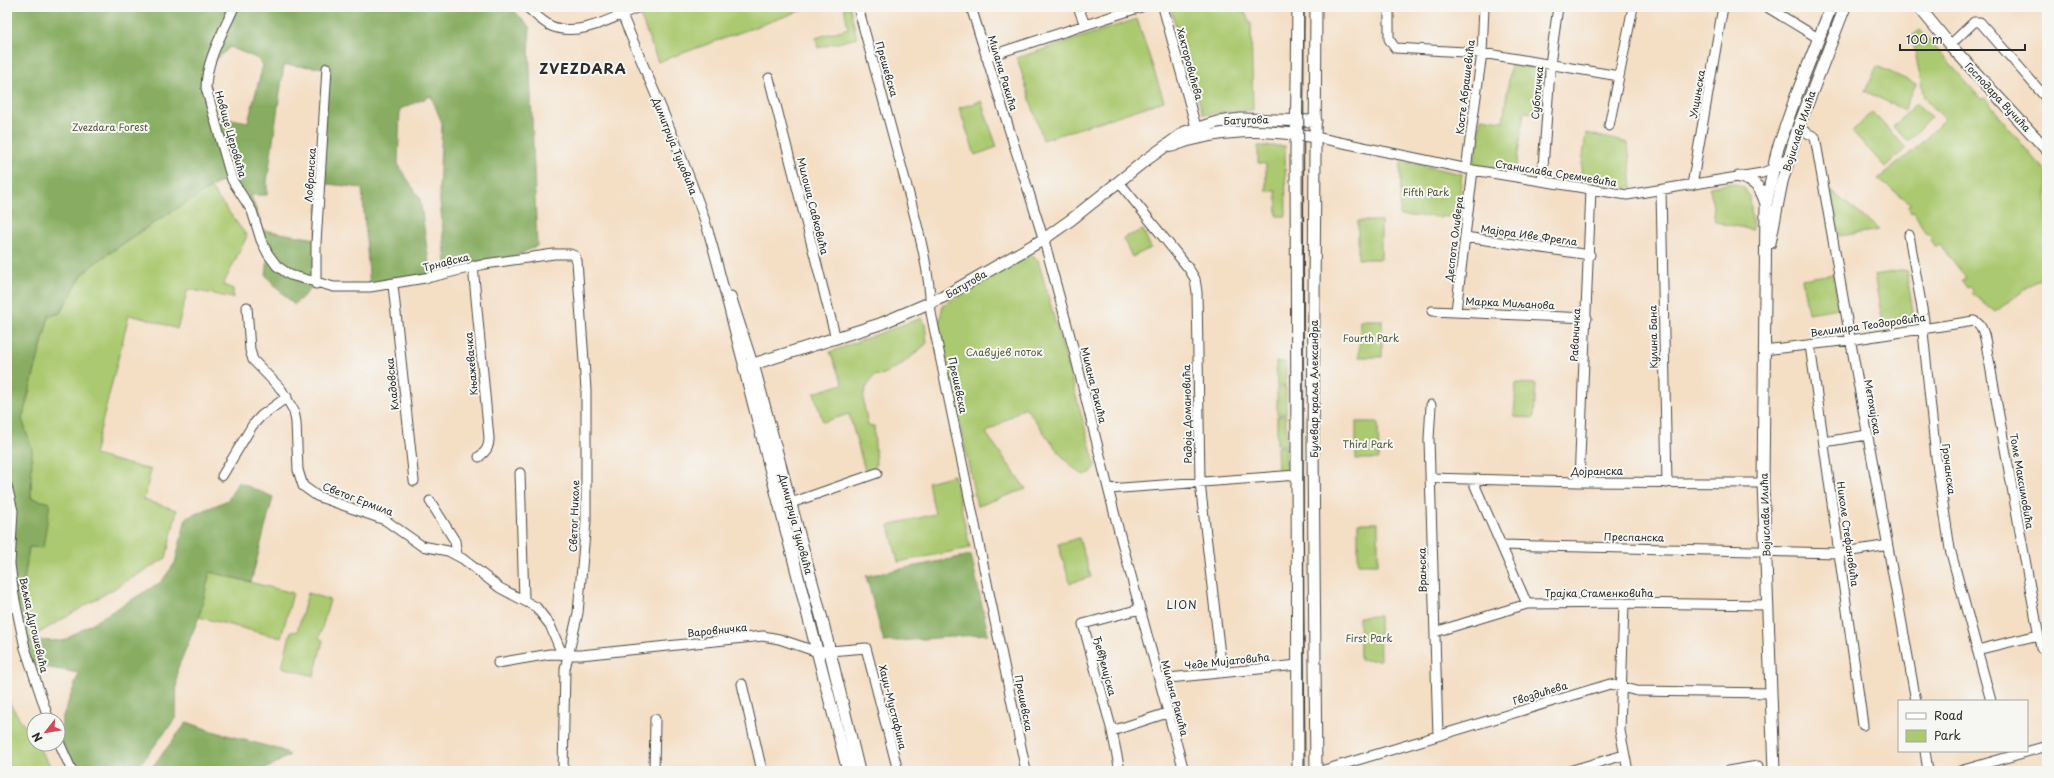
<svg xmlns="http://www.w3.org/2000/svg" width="2054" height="778" font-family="'Playpen Sans',sans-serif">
	<rect width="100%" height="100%" fill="#f6f6f2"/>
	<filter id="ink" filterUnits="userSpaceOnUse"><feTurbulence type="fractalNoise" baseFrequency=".025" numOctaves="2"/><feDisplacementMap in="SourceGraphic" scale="8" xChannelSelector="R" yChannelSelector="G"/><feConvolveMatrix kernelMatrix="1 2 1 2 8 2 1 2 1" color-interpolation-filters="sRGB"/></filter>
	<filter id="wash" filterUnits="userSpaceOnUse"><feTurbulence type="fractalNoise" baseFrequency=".012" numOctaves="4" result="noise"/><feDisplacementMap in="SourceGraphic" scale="16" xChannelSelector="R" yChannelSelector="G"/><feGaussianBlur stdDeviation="0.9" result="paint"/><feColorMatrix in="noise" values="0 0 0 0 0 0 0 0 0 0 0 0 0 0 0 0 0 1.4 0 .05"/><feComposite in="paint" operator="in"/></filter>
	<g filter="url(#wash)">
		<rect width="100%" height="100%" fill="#f4dec4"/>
		<path fill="#abc970" stroke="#6b7a4e" d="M 661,7 L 811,7 L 658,62 L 640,15 Z
			M 844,7 L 850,7 L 857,38 L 818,48 L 816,38 L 848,28 Z
			M 1170,7 L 1234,7 L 1245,13 L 1251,24 L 1253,110 L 1203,114 Z
			M 1137,19 L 1164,101 L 1043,140 L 1017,58 Z
			M 1920,30 L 1981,99 L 1985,98 L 2038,164 L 2040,163 L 2047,173 L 2047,273 L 1995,312 L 1972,293 L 1974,291 L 1970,286 L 1967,288 L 1962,281 L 1966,278 L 1940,244 L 1935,247 L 1930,240 L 1932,238 L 1928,233 L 1926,234 L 1914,212 L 1911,213 L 1908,206 L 1912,204 L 1878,179 L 1913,151 L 1945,119 L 1924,98 L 1912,36 Z
			M 1511,64 L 1545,70 L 1541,114 L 1524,112 L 1515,175 L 1473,168 L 1481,118 L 1503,121 Z
			M 1877,66 L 1916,84 L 1904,110 L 1865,91 Z
			M 981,101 L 997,147 L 975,155 L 959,108 Z
			M 1916,103 L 1931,117 L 1908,141 L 1893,127 Z
			M 1872,112 L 1906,148 L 1885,167 L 1852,131 Z
			M 1586,133 L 1628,143 L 1632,188 L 1580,180 Z
			M 1258,146 L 1285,146 L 1286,216 L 1277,216 L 1276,191 L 1266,191 L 1266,164 L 1258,163 Z
			M 1401,161 L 1462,174 L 1457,217 L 1400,216 Z
			M 1732,183 L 1744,188 L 1750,197 L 1753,230 L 1715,222 L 1710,187 Z
			M 209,186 L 247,236 L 223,285 L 233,289 L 233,298 L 188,289 L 177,329 L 154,321 L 129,315 L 94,455 L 151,470 L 144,500 L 177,510 L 166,558 L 27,640 L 21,601 L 29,547 L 49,503 L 31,498 L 32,449 L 22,419 L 49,316 L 60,313 L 82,275 L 95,263 Z
			M 1831,191 L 1880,230 L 1839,236 Z
			M 1358,221 L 1381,221 L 1381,259 L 1358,259 Z
			M 1143,230 L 1151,248 L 1132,257 L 1123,238 Z
			M 1030,255 L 1038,260 L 1095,464 C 1094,471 1091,474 1084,475 C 1064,466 1039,424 1025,407 L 986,433 L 1026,489 L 977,506 L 939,324 L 943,305 Z
			M 1906,270 L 1914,318 L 1883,324 L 1874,275 Z
			M 1833,274 L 1839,308 L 1808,313 L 1802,279 Z
			M 921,318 L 925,324 L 927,343 C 912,357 899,368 879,376 L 875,375 C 858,395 864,402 868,426 L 874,426 L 876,465 L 873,470 L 866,474 L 849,414 L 823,422 L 814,393 L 843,384 L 830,352 Z
			M 1360,320 L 1382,320 L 1382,357 L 1359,357 Z
			M 1276,362 L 1286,362 L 1286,385 L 1277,386 Z
			M 1516,383 L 1536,384 L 1534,418 L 1514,417 Z
			M 1286,387 L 1286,414 L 1277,414 L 1277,388 Z
			M 1277,416 L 1286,416 L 1286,445 L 1277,445 Z
			M 1356,422 L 1378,422 L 1379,459 L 1356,459 Z
			M 1277,447 L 1286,447 L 1286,473 L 1278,473 Z
			M 954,475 L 970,548 L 898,562 L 889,525 L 935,514 L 928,482 Z
			M 1358,523 L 1378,523 L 1378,564 L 1358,564 Z
			M 1079,538 L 1091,577 L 1070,583 L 1058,544 Z
			M 210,572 L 293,593 L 281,638 L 199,617 Z
			M 308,593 L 330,600 L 319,638 L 323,640 L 314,676 L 282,667 L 291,631 L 297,632 Z
			M 1379,616 L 1380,660 L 1360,660 L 1359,617 Z
			M 7,699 L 34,741 L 34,744 L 36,744 L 54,771 L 7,771 Z"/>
		<path fill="#88ad62" stroke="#5a6c46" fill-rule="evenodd" d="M 7,7 L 511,7 L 530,28 L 529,43 L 537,246 L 510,259 L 447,273 L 439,191 L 442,123 L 431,96 L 400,109 L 398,164 L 420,199 L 431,277 L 370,287 L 362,188 L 320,183 L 316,284 L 294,305 L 266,276 L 268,254 L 253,213 L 230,176 L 148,226 L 95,263 L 82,275 L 60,313 L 49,316 L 22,419 L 32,449 L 31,498 L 50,503 L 43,548 L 29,547 L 21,601 L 27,640 L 63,641 L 161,582 L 175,563 L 186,518 L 228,500 L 238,482 L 273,497 L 251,582 L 210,572 L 199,617 L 177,670 L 176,718 L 141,763 L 123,771 L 75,771 L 60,738 L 62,719 L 79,673 L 31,665 L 7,564 ZM 230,47 L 256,58 L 263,65 L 248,122 L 214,116 L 207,74 L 208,67 ZM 284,65 L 327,68 L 316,239 L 263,230 L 251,195 L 267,195 L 267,182 Z
			M 971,555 L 988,634 L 884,642 L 866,576 Z
			M 187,722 L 212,731 L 281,750 L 290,755 L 262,771 L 149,771 Z"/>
	</g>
	<g filter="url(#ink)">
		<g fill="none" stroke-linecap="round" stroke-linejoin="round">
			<g stroke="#494642" stroke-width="11">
				<path id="minor" d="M 234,7 C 223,33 206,60 206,88 L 232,180 L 252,211 L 261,240 L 268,254 L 277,266 L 290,275 L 334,287 L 370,287 L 431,277 L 485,264 L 554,254 L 570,254 L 575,256 L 577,261 L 586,390 L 586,521 L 578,613 L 565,669 L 563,771
					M 527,7 C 535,14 542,22 551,26 C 579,38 614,17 639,7
					M 619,7 C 647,77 680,146 704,218 C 720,267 730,317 744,367
					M 858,7 C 874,67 891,127 907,187 C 918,228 930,270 931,313 L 1026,771
					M 971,7 L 1045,244 L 1074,351 L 1117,524 L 1184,771
					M 1078,7 L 1085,25
					M 1163,7 L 1196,127
					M 1389,7 L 1389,39 L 1395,48 L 1482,53 L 1619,76
					M 1767,7 L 1818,38
					M 1950,45 L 1974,22 L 1980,22 L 2047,99
					M 986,57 L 1141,7
					M 769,78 L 836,339
					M 1609,126 L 1633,7
					M 1798,128 L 1815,137 L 1852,349 L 1916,701
					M 1315,137 L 1473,170 L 1627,195 L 1762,173 L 1777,167 L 1789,156
					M 1466,169 L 1482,53 L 1484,7
					M 1542,181 L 1551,57 L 1558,7
					M 1119,182 L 1189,269 L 1195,279 L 1197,292 L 1200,483 L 1222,672
					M 1692,185 L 1723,7
					M 1661,190 L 1667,483
					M 1909,235 L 1924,320 L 1923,332 L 1936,457 L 1950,549 L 1991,701
					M 1465,237 L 1590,255
					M 473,266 L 489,438 C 489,448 486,451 479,457
					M 316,284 L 316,243 L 327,68
					M 393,285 L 414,481
					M 731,296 L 753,364
					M 247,307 L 250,350 L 253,360 L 281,389 L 294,411 L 296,422 L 298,470 L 303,486 L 317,496 L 385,520 L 422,546 L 448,551 L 463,559 L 500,588 L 536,607 L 550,625 L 560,649 L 568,654
					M 1432,311 L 1587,318
					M 1456,311 L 1473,170
					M 1810,345 L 1863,725
					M 1764,350 L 1850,340 L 1974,321 C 1986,325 1986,349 1989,360 L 2041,648
					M 1431,405 L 1429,439 L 1438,735
					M 1824,442 L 1867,435
					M 520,473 L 524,599
					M 222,476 L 252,426 L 261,416 L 287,397
					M 1430,478 L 1579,482 L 1763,483
					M 1472,479 L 1527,604
					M 1579,482 L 1591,189
					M 7,486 L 13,511 L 10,564 L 14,596 L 25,648 L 49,720
					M 1109,489 L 1297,475
					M 430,501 L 455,541 L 457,555
					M 791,503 L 877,473
					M 1501,545 L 1839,553 L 1883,546
					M 1624,603 L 1620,731 L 1628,771
					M 1435,632 L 1527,604 L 1624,603 L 1768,605
					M 1977,650 L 2038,635
					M 498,663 L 550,654 L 581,655 L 763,636 L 779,639 L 818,652 L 866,648 L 898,771
					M 1159,679 L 1298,665
					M 742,684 L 762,771
					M 1112,731 L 1167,713
					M 58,740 L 72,771
					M 1925,751 L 1928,771
					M 654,771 L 655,719
					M 1120,771 L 1112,731 L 1083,624 L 1140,609
					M 1321,771 L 1610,684 L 1637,691 L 1771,693
					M 1569,771 L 1624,755
					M 1728,771 L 1758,766
					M 1960,771 L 2047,746"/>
			</g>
			<g stroke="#494642" stroke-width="13">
				<path id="major" d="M 1298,7 L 1296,153 L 1298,771
					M 1919,7 L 1950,45 L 2047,150
					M 1172,146 C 1219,128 1266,129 1315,137
					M 1739,177 C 1756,181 1761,188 1766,204
					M 1770,243 L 1782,182 L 1798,128 L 1845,7
					M 753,364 L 822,619 L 859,771
					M 848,771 L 744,367 L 880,324 L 943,297 L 1044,239 L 1072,219 L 1142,163 L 1185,132 L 1217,122 L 1241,119 L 1316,121
					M 1316,771 L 1313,448 L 1316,7
					M 1774,771 L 1763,483 L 1766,205 L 1777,151 L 1796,96 L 1831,7"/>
			</g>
			<use href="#minor" stroke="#fff" stroke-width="9"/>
			<use href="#major" stroke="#fff" stroke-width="11"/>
			<path stroke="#2b2b2b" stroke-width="1" d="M 1304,7 L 1303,476 L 1305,771"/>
		</g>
	</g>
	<g text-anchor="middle" stroke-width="4" stroke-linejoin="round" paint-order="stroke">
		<g font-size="10" fill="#2b2b2b" stroke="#f6f6f2">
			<text transform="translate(1190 64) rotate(75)" y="4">Хекторовићева</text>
			<text transform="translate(887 69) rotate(74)" y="4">Прешевска</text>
			<text transform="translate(1003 73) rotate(73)" y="4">Милана Ракића</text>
			<text transform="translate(1465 87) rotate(-83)" y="4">Косте Абрашевића</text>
			<text transform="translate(1537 93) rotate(-85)" y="4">Суботичка</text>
			<text transform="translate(1697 94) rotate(-80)" y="4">Улцињска</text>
			<text transform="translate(1998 97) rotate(47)" y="4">Господара Вучића</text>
			<text transform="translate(1246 120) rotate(-2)" y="4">Батутова</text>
			<text transform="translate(1799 131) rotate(-72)" y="4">Војислава Илића</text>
			<text transform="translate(231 134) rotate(74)" y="4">Новице Церовића</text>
			<text transform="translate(675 146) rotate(68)" y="4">Димитрија Туцовића</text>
			<text transform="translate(1556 173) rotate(9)" y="4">Станислава Сремчевића</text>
			<text transform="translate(310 175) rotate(-86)" y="4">Ловранска</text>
			<text transform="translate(813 206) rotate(76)" y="4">Милоша Савковића</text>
			<text transform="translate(1529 235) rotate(8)" y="4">Мајора Иве Фрегла</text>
			<text transform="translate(1454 239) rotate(-83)" y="4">Деспота Оливера</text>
			<text transform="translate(446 262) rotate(-14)" y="4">Трнавска</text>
			<text transform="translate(966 284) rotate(-30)" y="4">Батутова</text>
			<text transform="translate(1510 303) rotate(3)" y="4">Марка Миљанова</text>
			<text transform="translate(1868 325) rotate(-8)" y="4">Велимира Теодоровића</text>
			<text transform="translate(1575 335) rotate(-87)" y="4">Раваничка</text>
			<text transform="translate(1653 337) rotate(-91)" y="4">Кулина Бана</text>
			<text transform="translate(471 364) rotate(-95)" y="4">Књажевачка</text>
			<text transform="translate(392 384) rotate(-96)" y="4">Кладовска</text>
			<text transform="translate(958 385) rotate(78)" y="4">Прешевска</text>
			<text transform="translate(1094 385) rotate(76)" y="4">Милана Ракића</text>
			<text transform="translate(1314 389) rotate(-90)" y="4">Булевар краља Александра</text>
			<text transform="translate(1873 407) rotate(80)" y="4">Метохијска</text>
			<text transform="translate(1187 414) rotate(-91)" y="4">Радоја Домановића</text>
			<text transform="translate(1949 469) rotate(83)" y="4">Грочанска</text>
			<text x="1597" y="475">Дојранска</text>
			<text transform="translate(2022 481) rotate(80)" y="4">Томе Максимовића</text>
			<text transform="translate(358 499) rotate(21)" y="4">Светог Ермила</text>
			<text transform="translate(1765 515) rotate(-92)" y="4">Војислава Илића</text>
			<text transform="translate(574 516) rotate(-88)" y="4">Светог Николе</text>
			<text transform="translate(796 524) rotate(75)" y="4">Димитрија Туцовића</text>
			<text transform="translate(1848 534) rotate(82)" y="4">Николе Стефановића</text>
			<text transform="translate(1634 537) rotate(1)" y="4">Преспанска</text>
			<text transform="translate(1422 570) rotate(-91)" y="4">Врањска</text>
			<text x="1599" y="597">Трајка Стаменковића</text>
			<text transform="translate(34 625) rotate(77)" y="4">Вељка Дугошевића</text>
			<text transform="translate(717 630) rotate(-6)" y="4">Варовничка</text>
			<text transform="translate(1227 661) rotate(-6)" y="4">Чеде Мијатовића</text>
			<text transform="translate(1105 666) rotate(75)" y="4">Ђевђелијска</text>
			<text transform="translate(1540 693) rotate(-17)" y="4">Гвоздићева</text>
			<text transform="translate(1175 698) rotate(75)" y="4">Милана Ракића</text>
			<text transform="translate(1024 703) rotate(79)" y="4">Прешевска</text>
			<text transform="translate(893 707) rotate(76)" y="4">Хаџи-Мустафина</text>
		</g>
		<g font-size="10" fill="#515a40" stroke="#f6f6f2">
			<text x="110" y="131">Zvezdara Forest</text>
			<text x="1426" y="196">Fifth Park</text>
			<text x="1371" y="342">Fourth Park</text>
			<text x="1004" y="356">Славујев поток</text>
			<text x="1368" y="448">Third Park</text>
			<text x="1369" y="642">First Park</text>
		</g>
		<g font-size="11" letter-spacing="1" fill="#2b2b2b" stroke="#f6f6f2">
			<text x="1182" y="609">LION</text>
		</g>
		<g font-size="14" font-weight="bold" letter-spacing="1" fill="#2b2b2b" stroke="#f6f6f2">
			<text x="583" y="74">ZVEZDARA</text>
		</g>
	</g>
	<rect width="2054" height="778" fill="none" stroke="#f6f6f2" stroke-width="24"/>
	<rect x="1898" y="700" width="130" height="52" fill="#f6f6f2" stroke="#a5a5a2"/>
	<rect x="1906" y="713" width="20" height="6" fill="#ffffff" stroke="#a5a5a2"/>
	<text x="1934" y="720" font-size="12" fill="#2b2b2b">Road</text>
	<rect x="1906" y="730" width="20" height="12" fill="#abc970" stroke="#a5a5a2"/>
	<text x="1934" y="740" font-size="12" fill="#2b2b2b">Park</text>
	<g transform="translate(46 732) rotate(239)"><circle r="19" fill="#f6f6f2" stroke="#a5a5a2"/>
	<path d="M0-3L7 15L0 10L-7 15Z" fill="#d1495b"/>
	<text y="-6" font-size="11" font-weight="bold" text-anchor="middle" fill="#2b2b2b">N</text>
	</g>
	<path d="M1900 44v6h125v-6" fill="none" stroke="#2b2b2b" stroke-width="2"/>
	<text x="1906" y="44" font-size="12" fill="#2b2b2b" stroke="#f6f6f2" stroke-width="3" paint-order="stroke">100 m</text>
</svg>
